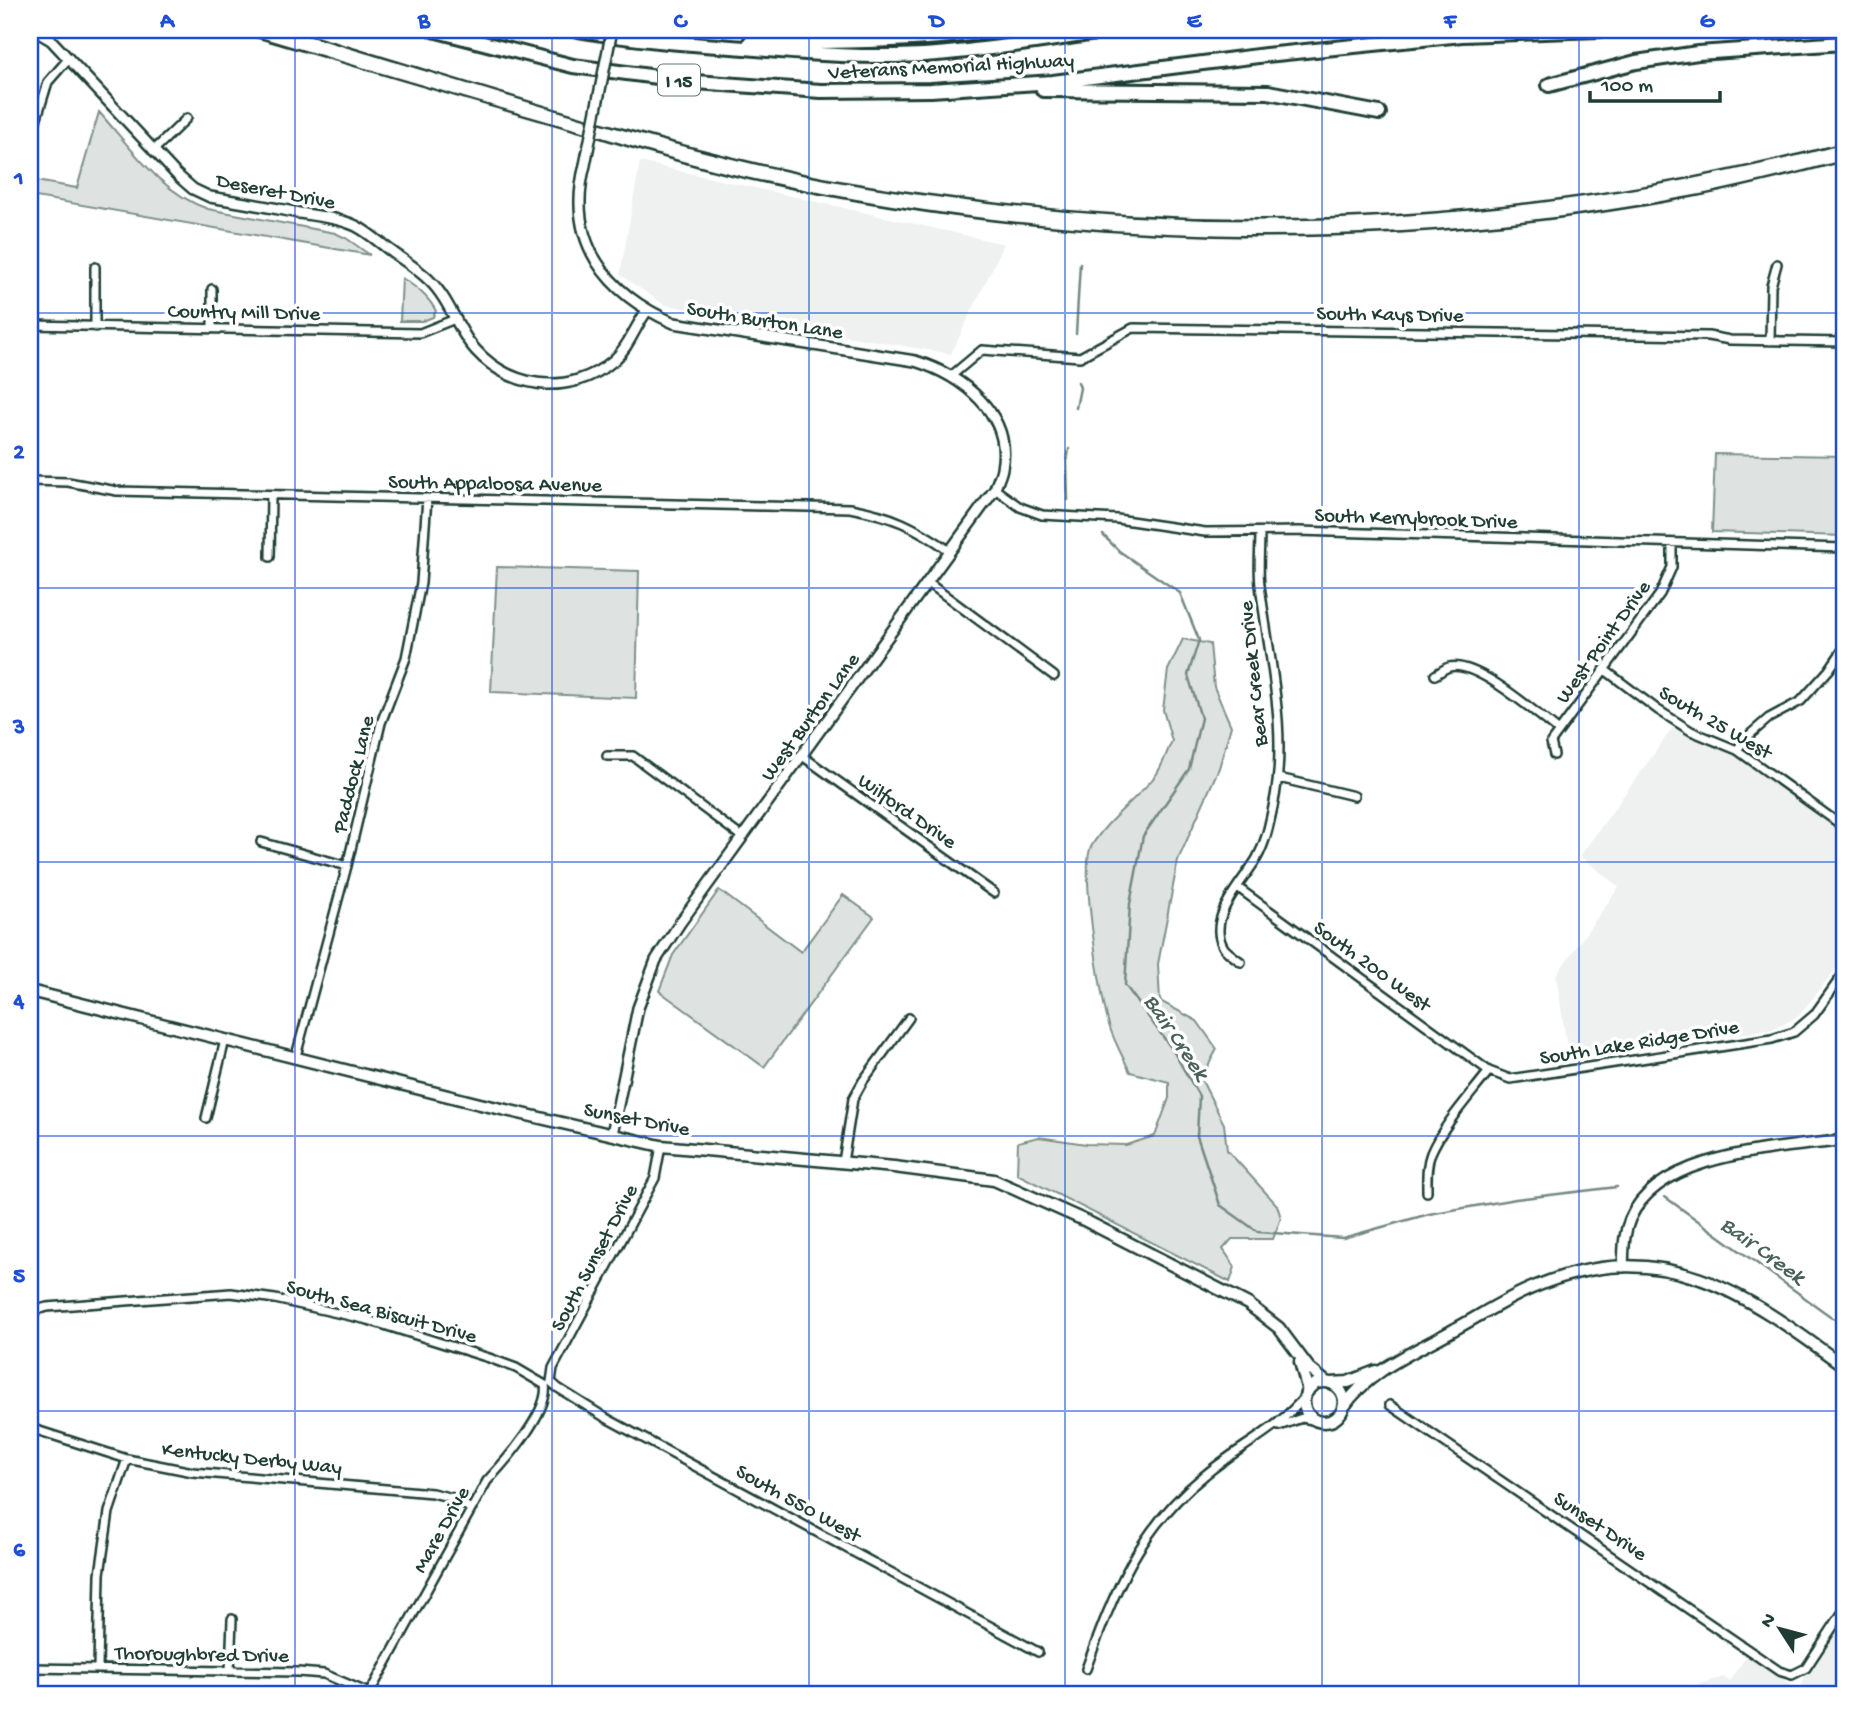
<svg xmlns="http://www.w3.org/2000/svg" width="1874" height="1724" font-family="'Gochi Hand',sans-serif">
	<rect width="100%" height="100%" fill="#fff"/>
	<filter id="ink" filterUnits="userSpaceOnUse"><feTurbulence type="fractalNoise" baseFrequency=".0143" numOctaves="2"/><feDisplacementMap in="SourceGraphic" scale="14" xChannelSelector="R" yChannelSelector="G"/><feConvolveMatrix kernelMatrix="1 2 1 2 8 2 1 2 1" color-interpolation-filters="sRGB"/></filter>
	<g filter="url(#ink)">
		<path fill="#eef1f0" d="M 640,162 L 1004,244 L 951,354 L 665,305 L 620,275 Z
			M 1674,726 L 1688,734 L 1723,747 L 1844,835 L 1844,958 L 1799,1016 L 1774,1029 L 1569,1060 L 1556,975 L 1619,887 L 1580,856 Z
			M 1844,1619 L 1844,1694 L 1664,1694 L 1724,1677 L 1729,1681 L 1747,1656 L 1801,1691 L 1805,1673 Z"/>
		<path fill="#dee3e2" stroke="#7e908b" stroke-width="2" d="M 99,112 C 131,148 161,193 208,209 L 335,233 L 346,238 L 370,255 L 30,196 L 30,180 L 77,188 Z
			M 402,278 C 416,287 428,296 436,311 L 433,317 L 423,321 L 400,321 Z
			M 1715,454 L 1844,456 L 1844,536 L 1712,532 Z
			M 497,567 L 639,571 L 636,698 L 491,692 Z
			M 1183,639 L 1210,644 L 1214,687 L 1231,726 L 1219,768 L 1178,860 L 1158,964 L 1160,1001 L 1197,1021 L 1217,1049 L 1201,1079 L 1224,1124 L 1227,1150 L 1277,1205 L 1281,1218 L 1273,1239 L 1232,1239 L 1223,1249 L 1235,1267 L 1230,1282 L 1017,1174 L 1018,1142 L 1039,1137 L 1086,1144 L 1126,1145 L 1155,1136 L 1169,1098 L 1169,1082 L 1130,1072 C 1123,1057 1115,1043 1110,1028 C 1101,1003 1080,866 1091,847 C 1107,819 1136,800 1156,775 C 1163,765 1167,751 1172,741 L 1163,710 L 1168,670 Z
			M 719,890 L 801,952 L 843,895 L 874,917 L 764,1067 L 659,991 L 673,955 Z"/>
		<g fill="none" stroke-linecap="round" stroke-linejoin="round">
			<path stroke="#758883" stroke-width="2.5" d="M 1076,334 L 1080,263
				M 1076,408 L 1080,388 L 1078,382
				M 1068,500 L 1067,462 L 1069,449
				M 1103,535 L 1119,551 L 1180,593 L 1199,640 L 1188,675 L 1201,718 L 1189,769 L 1143,836 L 1130,904 L 1125,985 L 1172,1049 L 1199,1096 L 1197,1136 L 1220,1205 L 1258,1232 L 1343,1238 L 1429,1214 L 1516,1199 L 1617,1187
				M 1665,1197 L 1844,1326"/>
			<g stroke="#1f3d34" stroke-width="12">
				<path id="minor" d="M 30,140 L 48,82 L 69,58
					M 153,151 L 187,118
					M 95,267 L 95,327
					M 30,325 L 420,333 L 455,319
					M 212,327 L 212,289
					M 1770,341 L 1771,286 L 1777,264
					M 951,376 L 982,350 L 1080,357 L 1133,328 L 1708,336 L 1730,340 L 1844,342
					M 30,481 L 68,482 L 117,491 L 850,508 C 893,516 914,526 950,551
					M 995,489 L 1020,507 L 1042,515 L 1117,519 L 1205,532 L 1299,531 L 1844,548
					M 270,557 L 271,496
					M 927,582 L 1054,676
					M 1605,670 L 1658,710 L 1691,731 L 1737,750 L 1844,827
					M 1435,675 C 1439,673 1445,668 1449,667 C 1477,660 1537,714 1559,731
					M 1737,750 L 1747,737 L 1769,718 L 1801,701 L 1829,670 L 1844,648
					M 801,755 L 994,893
					M 1554,755 L 1551,742 L 1660,594 L 1672,567 L 1672,543
					M 607,756 L 633,756 L 742,837
					M 1279,778 L 1354,796
					M 261,842 L 347,866
					M 1237,887 L 1489,1071 L 1510,1079 L 1772,1039 L 1794,1032 L 1814,1015 L 1844,973
					M 1241,962 C 1236,958 1228,953 1224,948 C 1205,918 1244,881 1257,858 C 1266,842 1269,825 1273,807 C 1289,734 1269,659 1260,585 C 1258,568 1260,550 1260,532
					M 296,1056 L 347,866 L 381,723 L 406,658 L 421,583 L 427,498
					M 206,1118 L 225,1040
					M 843,1162 L 853,1099 L 863,1081 L 909,1018
					M 1427,1192 C 1427,1179 1426,1166 1431,1153 C 1443,1125 1470,1096 1489,1071
					M 30,1325 L 36,1310 L 47,1307 L 231,1293 L 275,1299 L 368,1320 L 489,1358 L 516,1368 L 545,1385
					M 551,1382 L 558,1388 L 606,1418 L 1038,1652
					M 551,1382 L 553,1368 L 655,1178 L 661,1146
					M 1390,1405 L 1779,1671 L 1792,1675 L 1806,1668 L 1844,1610
					M 1279,1426 L 1302,1418 L 1318,1421
					M 30,1428 L 127,1459 L 193,1472 L 432,1493 L 453,1498 L 471,1509
					M 30,1668 L 298,1672 L 324,1674 L 369,1693
					M 98,1668 L 100,1574 L 109,1512 L 127,1459
					M 1086,1669 C 1114,1592 1138,1529 1205,1475 C 1238,1447 1278,1430 1306,1395
					M 230,1671 L 232,1619
					M 369,1694 L 487,1481 C 505,1462 550,1411 545,1385"/>
			</g>
			<g stroke="#1f3d34" stroke-width="14">
				<path id="tertiary" d="M 34,30 L 51,40 L 177,175 L 193,189 L 210,197 C 240,202 270,207 299,213 C 318,216 339,218 356,226 C 368,232 380,243 391,251 C 403,260 418,269 429,280 C 447,297 455,322 469,342 C 504,389 569,399 614,360 C 629,347 635,326 647,311
					M 585,165 C 565,242 607,294 674,323 L 915,361 C 960,375 1013,413 1002,468 C 1001,475 997,482 995,489 L 680,923 L 656,960 L 638,1008 L 612,1134
					M 1623,1267 C 1624,1251 1623,1235 1630,1219 C 1659,1151 1781,1149 1844,1140"/>
			</g>
			<g stroke="#1f3d34" stroke-width="15">
				<path id="secondary" d="M 30,991 L 480,1104 L 661,1146 L 894,1167 L 994,1180 L 1086,1221 L 1248,1304 L 1279,1328 L 1309,1368 L 1326,1382
					M 1300,1362 L 1308,1391
					M1304 1402a20 20 0 1 1 40 0a20 20 0 1 1-40 0Z
					M 1331,1383 L 1348,1382 L 1376,1371
					M 1343,1408 C 1368,1370 1417,1351 1455,1329 C 1481,1315 1507,1298 1534,1287 C 1663,1233 1744,1293 1844,1366"/>
			</g>
			<g stroke="#1f3d34" stroke-width="18">
				<path id="motorway" d="M 433,30 L 573,66 L 696,82 L 821,91 L 931,90 L 1053,82 L 1266,55 L 1462,35 L 1600,30
					M 577,30 C 633,40 689,44 745,48 C 809,54 873,59 937,54 C 996,49 1056,39 1116,30
					M 750,42 C 834,43 917,42 1001,30
					M 1549,85 L 1636,62 L 1698,53 L 1844,43
					M 1043,90 L 1268,92 L 1379,113"/>
			</g>
			<use href="#minor" stroke="#fff" stroke-width="7"/>
			<use href="#tertiary" stroke="#fff" stroke-width="9"/>
			<use href="#secondary" stroke="#fff" stroke-width="10"/>
			<use href="#motorway" stroke="#fff" stroke-width="12"/>
			<path stroke="#1f3d34" stroke-width="2.5" d="M 232,30 C 348,64 464,99 581,132 C 633,148 686,165 740,177 C 1054,248 1375,256 1691,197 C 1743,187 1794,174 1844,161
				M 291,30 C 454,77 615,132 780,169 C 835,182 890,190 945,197 C 1245,240 1552,220 1844,143"/>
			<g stroke="#1f3d34" stroke-width="14" stroke-linecap="butt">
				<path id="tertiary-bridge" d="M 585,165 L 612,30"/>
			</g>
			<use href="#tertiary-bridge" stroke="#fff" stroke-width="9"/>
		</g>
	</g>
	<path fill="none" stroke="#1d4ed8" stroke-width="2" stroke-opacity="0.55" d="M 295,30 L 295,1694M 552,30 L 552,1694M 809,30 L 809,1694M 1065,30 L 1065,1694M 1322,30 L 1322,1694M 1579,30 L 1579,1694M 30,313 L 1844,313M 30,588 L 1844,588M 30,862 L 1844,862M 30,1136 L 1844,1136M 30,1411 L 1844,1411"/>
	<g text-anchor="middle" stroke-width="7" stroke-linejoin="round" paint-order="stroke">
		<rect fill="#fff" stroke="#627771" stroke-width="2" x="658" y="64.5" width="42" height="31" rx="5"/>
		<g font-size="19" font-weight="bold" fill="#1f3d34">
			<text x="679" y="87">I 15</text>
		</g>
		<g font-size="21" fill="#1f3d34" stroke="#fff">
			<text transform="translate(951 65) rotate(-3)" y="7">Veterans Memorial Highway</text>
			<text transform="translate(276 190) rotate(11)" y="7">Deseret Drive</text>
			<text transform="translate(244 311) rotate(1)" y="7">Country Mill Drive</text>
			<text transform="translate(1390 313) rotate(1)" y="7">South Kays Drive</text>
			<text transform="translate(765 319) rotate(9)" y="7">South Burton Lane</text>
			<text transform="translate(495 482) rotate(1)" y="7">South Appaloosa Avenue</text>
			<text transform="translate(1416 517) rotate(2)" y="7">South Kerrybrook Drive</text>
			<text transform="translate(1602 641) rotate(-54)" y="7">West Point Drive</text>
			<text transform="translate(1252 674) rotate(-96)" y="7">Bear Creek Drive</text>
			<text transform="translate(809 716) rotate(-54)" y="7">West Burton Lane</text>
			<text transform="translate(1716 721) rotate(30)" y="7">South 25 West</text>
			<text transform="translate(352 774) rotate(-76)" y="7">Paddock Lane</text>
			<text transform="translate(908 810) rotate(35)" y="7">Wilford Drive</text>
			<text transform="translate(1373 965) rotate(36)" y="7">South 200 West</text>
			<text transform="translate(1639 1041) rotate(-9)" y="7">South Lake Ridge Drive</text>
			<text transform="translate(637 1118) rotate(11)" y="7">Sunset Drive</text>
			<text transform="translate(593 1257) rotate(-62)" y="7">South Sunset Drive</text>
			<text transform="translate(382 1310) rotate(15)" y="7">South Sea Biscuit Drive</text>
			<text transform="translate(252 1457) rotate(6)" y="7">Kentucky Derby Way</text>
			<text transform="translate(799 1502) rotate(29)" y="7">South 550 West</text>
			<text transform="translate(1601 1525) rotate(34)" y="7">Sunset Drive</text>
			<text transform="translate(440 1529) rotate(-61)" y="7">Mare Drive</text>
			<text transform="translate(202 1653) rotate(1)" y="7">Thoroughbred Drive</text>
		</g>
		<g font-size="23" font-style="italic" fill="#4a625b" stroke="#fff">
			<text transform="translate(1178 1036) rotate(56)" y="8">Bair Creek</text>
			<text transform="translate(1764 1249) rotate(36)" y="8">Bair Creek</text>
		</g>
	</g>
	<rect width="1874" height="1724" fill="none" stroke="#fff" stroke-width="77"/>
	<g transform="translate(1780 1629) rotate(306)" stroke="#ffffff" stroke-width="5" paint-order="stroke">
	<path d="M0-5L12 26L0 18L-12 26Z" fill="#1f3d34"/>
	<text y="-10" font-size="19" font-weight="bold" text-anchor="middle" fill="#1f3d34">N</text>
	</g>
	<path d="M1590 91v10h130v-10" fill="none" stroke="#1f3d34" stroke-width="3.5"/>
	<text x="1601" y="91" font-size="21" fill="#1f3d34" stroke="#ffffff" stroke-width="5" paint-order="stroke">100 m</text>
	<rect x="38" y="38" width="1798" height="1648" fill="none" stroke="#1d4ed8" stroke-width="2.5"/>
	<g font-size="23" text-anchor="middle" font-weight="bold" fill="#1d4ed8">
		<text x="167" y="27">A</text>
		<text x="424" y="27">B</text>
		<text x="680" y="27">C</text>
		<text x="937" y="27">D</text>
		<text x="1194" y="27">E</text>
		<text x="1450" y="27">F</text>
		<text x="1707" y="27">G</text>
		<text x="19" y="184">1</text>
		<text x="19" y="458">2</text>
		<text x="19" y="733">3</text>
		<text x="19" y="1007">4</text>
		<text x="19" y="1282">5</text>
		<text x="19" y="1556">6</text>
	</g>
</svg>
